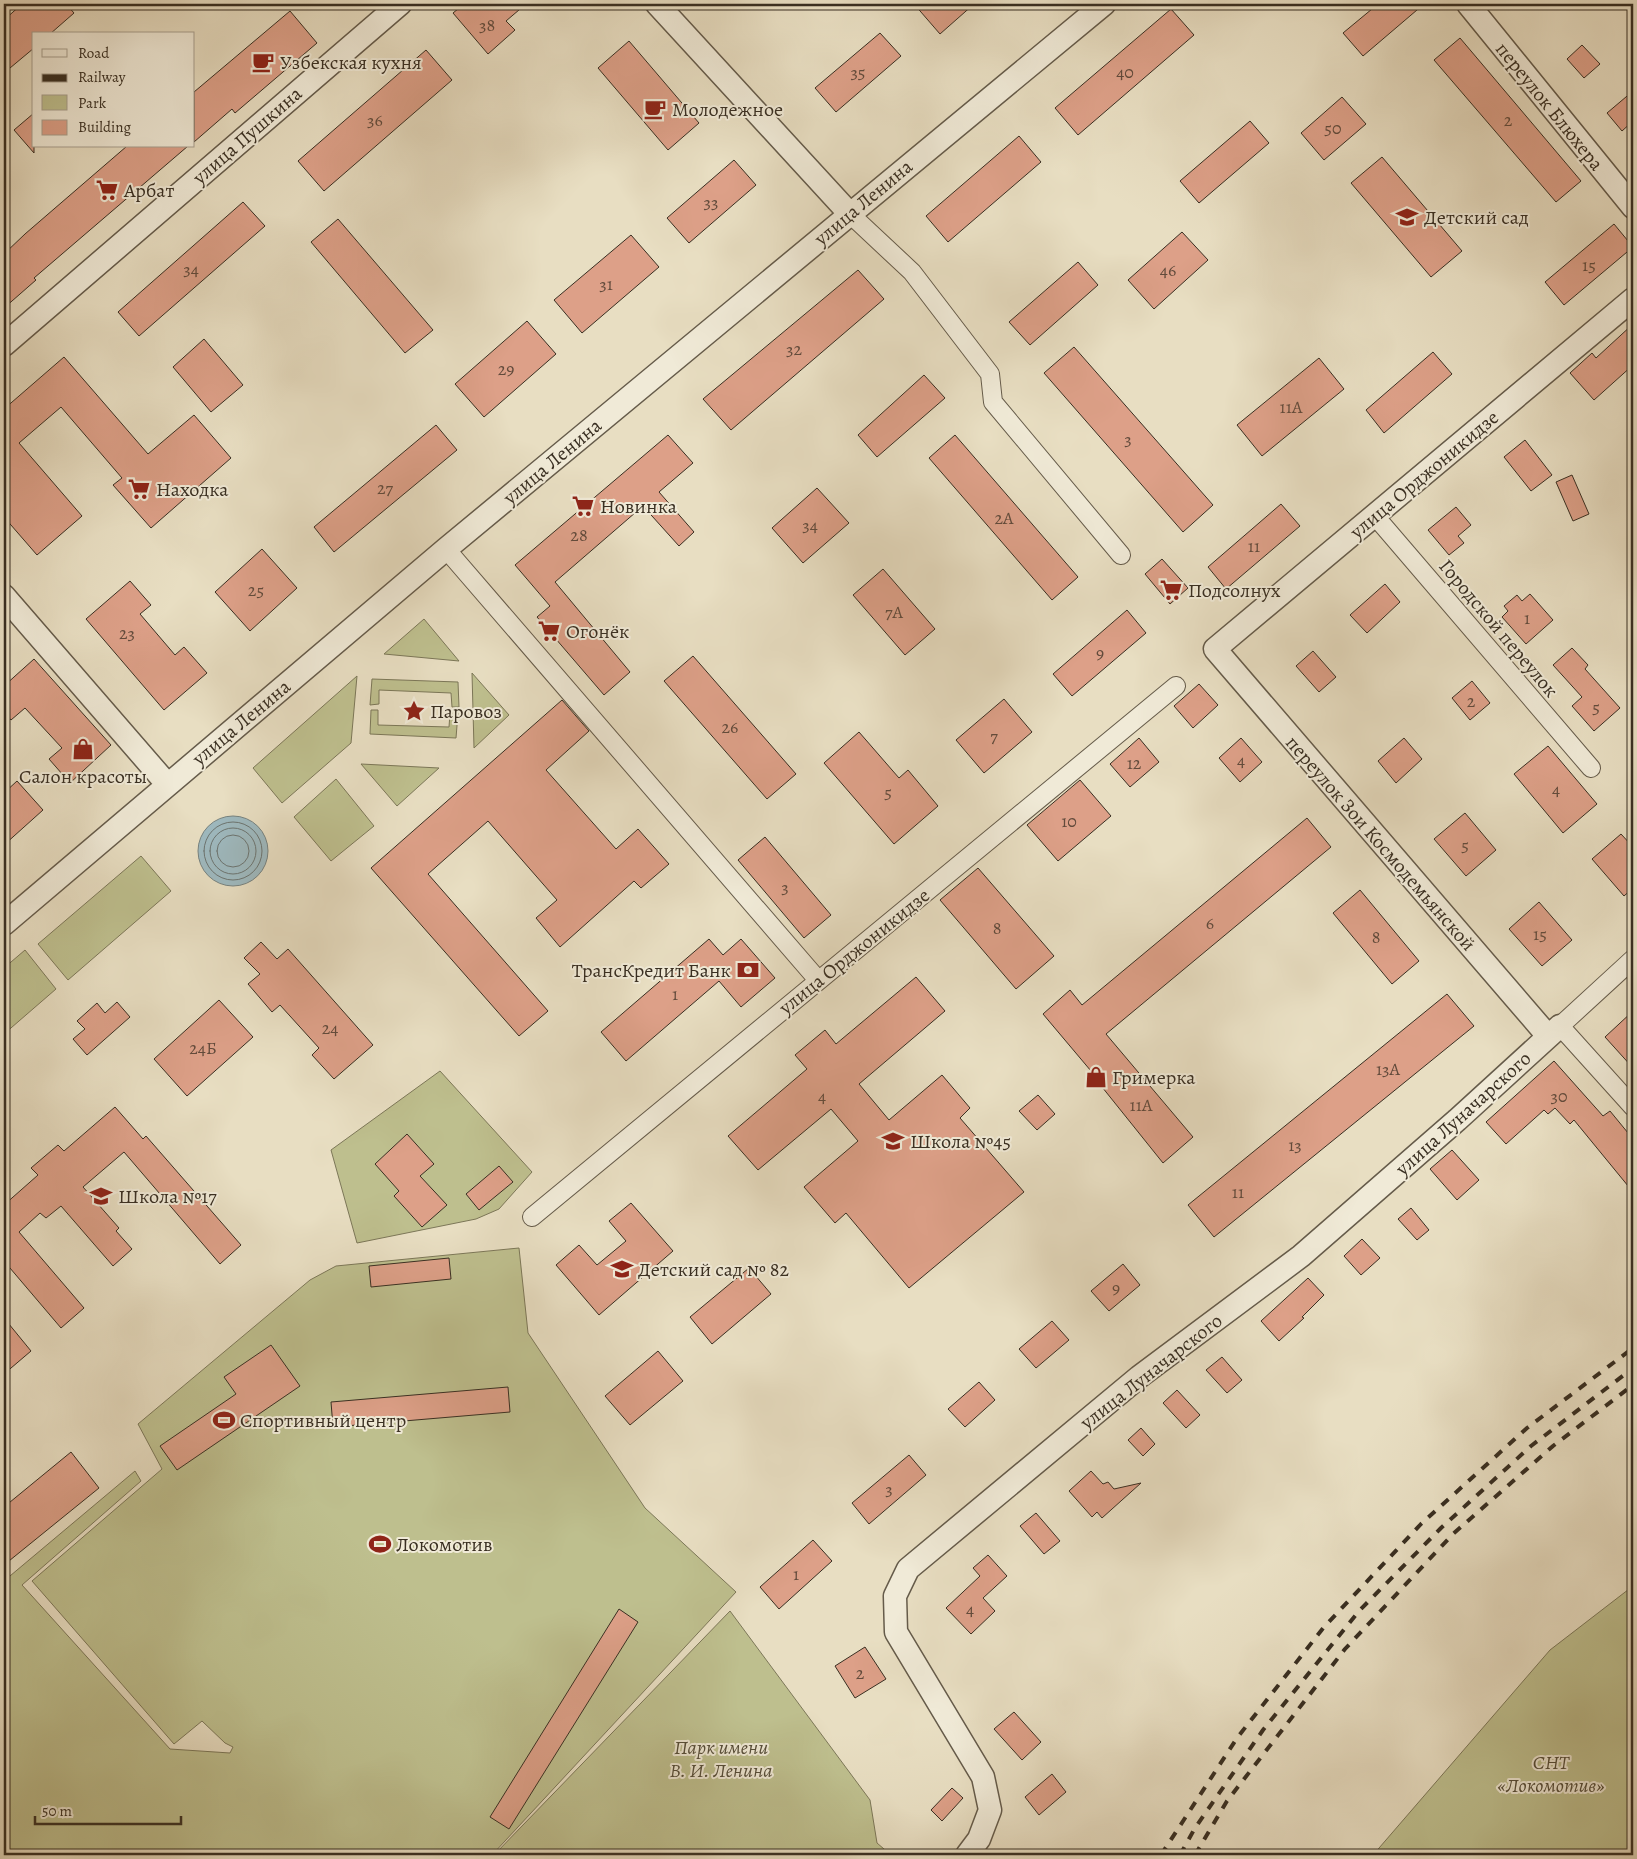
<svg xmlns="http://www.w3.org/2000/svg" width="1637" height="1859" font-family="Alegreya,serif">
	<rect width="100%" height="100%" fill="#e8dec2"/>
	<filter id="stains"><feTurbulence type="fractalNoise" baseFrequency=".004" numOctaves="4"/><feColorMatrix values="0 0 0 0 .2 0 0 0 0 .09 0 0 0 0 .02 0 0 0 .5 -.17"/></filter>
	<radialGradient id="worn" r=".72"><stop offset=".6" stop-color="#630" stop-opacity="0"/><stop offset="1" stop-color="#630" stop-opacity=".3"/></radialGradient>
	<path fill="#bebf8e" stroke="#7c7758" d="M 424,619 L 459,661 L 384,654 Z
		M 472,673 L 509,715 L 474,748 Z
		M 357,676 L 351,743 L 282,803 L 253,768 Z
		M 372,679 L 458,682 L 459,707 L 452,707 L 451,693 L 379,690 L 379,704 L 370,705 Z
		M 371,710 L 378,710 L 378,725 L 449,727 L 450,713 L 458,713 L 456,738 L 370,734 Z
		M 361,764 L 439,768 L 397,806 Z
		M 336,779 L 374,826 L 331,861 L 294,817 Z
		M 141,856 L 171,891 L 68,980 L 38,944 Z
		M 25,950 L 56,989 L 4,1034 L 4,968 Z
		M 440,1071 L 532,1172 L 499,1209 L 476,1219 L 357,1243 L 331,1150 Z
		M 519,1248 L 528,1333 L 645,1508 L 736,1592 L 492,1855 L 4,1855 L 4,1581 L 135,1471 L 141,1481 L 22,1585 L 170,1749 L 230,1753 L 233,1747 L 225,1743 L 202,1721 L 174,1744 L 32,1581 L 162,1469 L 138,1424 L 310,1280 L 336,1266 Z
		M 1633,1586 L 1633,1855 L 1373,1855 L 1550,1650 Z
		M 730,1611 L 870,1800 L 877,1843 L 891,1855 L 494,1855 Z"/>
	<path fill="#9eb9bf" stroke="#768280" d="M198 851a35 35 0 1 1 70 0a35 35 0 1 1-70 0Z"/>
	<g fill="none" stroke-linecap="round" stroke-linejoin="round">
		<path stroke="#6c7470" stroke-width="1" d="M204 851a29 29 0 1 1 58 0a29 29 0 1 1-58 0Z
			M210 851a23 23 0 1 1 46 0a23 23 0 1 1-46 0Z
			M217 851a16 16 0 1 1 32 0a16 16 0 1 1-32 0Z"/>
	</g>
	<path fill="#dda088" stroke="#392f22" d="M 22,4 L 66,4 L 74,13 L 50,34 L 34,34 L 34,48 L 4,73 L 4,20 Z
		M 464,4 L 526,4 L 506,21 L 515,30 L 488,54 L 453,13 Z
		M 914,4 L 974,4 L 940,34 Z
		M 1378,4 L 1424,4 L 1363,56 L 1343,33 Z
		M 1171,9 L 1194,35 L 1078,135 L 1055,108 Z
		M 290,11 L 317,43 L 235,113 L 232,109 L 194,142 L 194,92 Z
		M 880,33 L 901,56 L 836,112 L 815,88 Z
		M 1460,38 L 1581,181 L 1556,202 L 1434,60 Z
		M 629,41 L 699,123 L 668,150 L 598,68 Z
		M 1582,45 L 1600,64 L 1584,78 L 1567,59 Z
		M 426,50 L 452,80 L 324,191 L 298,161 Z
		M 1633,91 L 1633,121 L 1622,131 L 1607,113 Z
		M 1342,97 L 1366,124 L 1324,160 L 1301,133 Z
		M 34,113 L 34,153 L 14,130 Z
		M 1250,121 L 1269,143 L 1199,203 L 1180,181 Z
		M 1019,136 L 1041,162 L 948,242 L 926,216 Z
		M 127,146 L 188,146 L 34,278 L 36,280 L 4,308 L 4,254 L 25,234 Z
		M 1382,157 L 1462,251 L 1431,277 L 1351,183 Z
		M 734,160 L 756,185 L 689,243 L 667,218 Z
		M 243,202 L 265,226 L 139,336 L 118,312 Z
		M 338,219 L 433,330 L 405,353 L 311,242 Z
		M 1614,224 L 1633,247 L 1564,305 L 1545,282 Z
		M 1182,232 L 1208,260 L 1154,309 L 1128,280 Z
		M 631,235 L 659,267 L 582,333 L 554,300 Z
		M 1078,262 L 1098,285 L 1030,345 L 1009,322 Z
		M 858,270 L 884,299 L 731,430 L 703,399 Z
		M 527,321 L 556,354 L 484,417 L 455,384 Z
		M 1633,324 L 1633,365 L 1594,400 L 1570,373 L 1592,353 L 1596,358 Z
		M 204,339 L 243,385 L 211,412 L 173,367 Z
		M 1074,347 L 1213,505 L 1183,532 L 1044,373 Z
		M 1433,352 L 1452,374 L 1384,433 L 1366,410 Z
		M 64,357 L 148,454 L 194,415 L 231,458 L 151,528 L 113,485 L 122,478 L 61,407 L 19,443 L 82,516 L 37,555 L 4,517 L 4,409 Z
		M 1319,358 L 1344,389 L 1262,456 L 1237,425 Z
		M 924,375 L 945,398 L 877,457 L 858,435 Z
		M 436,425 L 457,450 L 334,552 L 314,527 Z
		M 668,435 L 693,463 L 659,492 L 694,532 L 679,546 L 643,506 L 555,582 L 630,672 L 604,695 L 537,617 L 550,606 L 515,565 Z
		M 955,435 L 1078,577 L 1052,600 L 929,458 Z
		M 1525,440 L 1552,475 L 1531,491 L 1504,457 Z
		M 1572,475 L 1589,514 L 1573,521 L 1556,482 Z
		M 817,488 L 849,523 L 803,563 L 772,528 Z
		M 1281,504 L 1300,526 L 1226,589 L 1208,567 Z
		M 1456,507 L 1471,525 L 1458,536 L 1464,543 L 1449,555 L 1428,530 Z
		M 262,549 L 297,588 L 250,631 L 215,592 Z
		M 1162,559 L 1188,588 L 1170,604 L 1145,574 Z
		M 883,569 L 935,629 L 905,655 L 853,595 Z
		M 130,581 L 151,605 L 140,614 L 175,655 L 184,647 L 207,673 L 164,710 L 86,619 Z
		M 1385,584 L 1400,602 L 1367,633 L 1350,615 Z
		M 1530,594 L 1553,620 L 1526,644 L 1502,617 L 1508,611 L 1504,606 L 1517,595 L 1522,601 Z
		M 1127,610 L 1146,633 L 1072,696 L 1053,674 Z
		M 1572,648 L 1588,665 L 1585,669 L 1620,708 L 1594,731 L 1572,706 L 1582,697 L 1553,665 Z
		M 1313,651 L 1336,677 L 1319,692 L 1296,666 Z
		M 693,656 L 796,774 L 767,799 L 664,681 Z
		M 34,659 L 111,745 L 70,783 L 49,759 L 62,748 L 25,708 L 11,720 L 4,712 L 4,686 Z
		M 1472,681 L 1490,703 L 1470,720 L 1452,698 Z
		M 1199,684 L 1218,705 L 1193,728 L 1174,706 Z
		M 1004,699 L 1032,732 L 984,773 L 956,740 Z
		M 562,700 L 589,731 L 546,770 L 616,849 L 638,829 L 669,864 L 641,888 L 634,881 L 560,947 L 536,918 L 557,900 L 488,821 L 428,874 L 548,1011 L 519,1036 L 371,868 Z
		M 859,732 L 899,778 L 908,770 L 938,806 L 894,844 L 824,763 Z
		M 1139,738 L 1159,762 L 1130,787 L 1110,764 Z
		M 1241,738 L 1262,762 L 1240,782 L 1219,758 Z
		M 1404,738 L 1422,759 L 1396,783 L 1378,761 Z
		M 1548,746 L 1597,804 L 1563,833 L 1514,774 Z
		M 1080,780 L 1111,816 L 1058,861 L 1027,825 Z
		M 17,781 L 43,810 L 4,845 L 4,793 Z
		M 1465,813 L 1496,850 L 1466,876 L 1434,839 Z
		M 1307,818 L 1331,847 L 1106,1034 L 1193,1137 L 1163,1163 L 1090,1072 L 1091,1071 L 1043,1014 L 1070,990 L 1082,1005 Z
		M 1621,834 L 1633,847 L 1633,888 L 1624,896 L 1592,859 Z
		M 765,837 L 831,915 L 804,938 L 738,860 Z
		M 978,868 L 1054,956 L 1016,989 L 940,900 Z
		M 1360,890 L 1419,961 L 1392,984 L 1333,913 Z
		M 1539,902 L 1572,940 L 1542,966 L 1509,929 Z
		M 709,939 L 723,955 L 741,939 L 775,978 L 741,1007 L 719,981 L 626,1061 L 601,1032 Z
		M 261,942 L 277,959 L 288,949 L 373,1045 L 334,1079 L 312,1055 L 319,1048 L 280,1005 L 272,1012 L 248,984 L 260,974 L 244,958 Z
		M 916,977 L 945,1011 L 859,1084 L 889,1120 L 942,1075 L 970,1108 L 960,1118 L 1024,1192 L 909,1288 L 846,1213 L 835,1223 L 804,1187 L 858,1141 L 831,1109 L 758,1170 L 728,1136 L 807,1069 L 795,1055 L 825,1030 L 836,1044 Z
		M 1447,994 L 1474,1026 L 1214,1237 L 1188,1205 Z
		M 219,1000 L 253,1037 L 187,1096 L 154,1059 Z
		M 117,1002 L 130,1017 L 87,1055 L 73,1039 L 85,1029 L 77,1021 L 97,1003 L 105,1013 Z
		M 1633,1011 L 1633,1068 L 1605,1037 Z
		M 1554,1061 L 1603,1116 L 1610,1111 L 1633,1139 L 1633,1192 L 1574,1120 L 1570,1124 L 1555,1108 L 1548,1114 L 1544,1110 L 1506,1144 L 1486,1122 Z
		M 1038,1095 L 1055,1114 L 1037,1130 L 1019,1111 Z
		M 115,1107 L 143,1139 L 146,1136 L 241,1245 L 220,1264 L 124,1152 L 83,1187 L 119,1228 L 116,1231 L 132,1249 L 113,1266 L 61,1206 L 46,1218 L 40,1213 L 19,1232 L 84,1308 L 61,1328 L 4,1261 L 4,1205 L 38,1175 L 31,1168 L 58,1145 L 64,1151 Z
		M 407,1134 L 434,1164 L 420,1176 L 447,1205 L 422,1227 L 394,1196 L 399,1191 L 375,1164 Z
		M 1452,1150 L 1479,1180 L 1457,1200 L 1430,1169 Z
		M 499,1166 L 513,1182 L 479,1210 L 466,1194 Z
		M 631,1203 L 673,1251 L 599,1315 L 556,1265 L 579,1245 L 597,1265 L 626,1241 L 609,1221 Z
		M 1411,1208 L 1429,1230 L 1417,1240 L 1398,1219 Z
		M 1362,1239 L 1380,1258 L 1361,1275 L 1344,1256 Z
		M 449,1258 L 451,1279 L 371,1287 L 369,1266 Z
		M 1123,1264 L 1140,1285 L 1109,1311 L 1091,1291 Z
		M 749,1268 L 771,1294 L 712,1344 L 690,1317 Z
		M 1308,1278 L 1324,1295 L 1302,1317 L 1304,1318 L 1279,1341 L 1261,1321 Z
		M 4,1318 L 31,1351 L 4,1374 Z
		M 1052,1321 L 1069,1340 L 1036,1368 L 1019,1349 Z
		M 271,1345 L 300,1386 L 177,1470 L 160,1446 L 236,1394 L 224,1377 Z
		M 658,1351 L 683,1381 L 630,1425 L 605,1396 Z
		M 1222,1357 L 1242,1380 L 1227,1393 L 1206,1370 Z
		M 979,1382 L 995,1400 L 965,1427 L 948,1409 Z
		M 508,1387 L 510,1412 L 333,1427 L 331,1402 Z
		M 1177,1390 L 1200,1415 L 1186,1428 L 1163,1403 Z
		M 1141,1428 L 1155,1444 L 1143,1456 L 1128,1440 Z
		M 71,1452 L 99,1488 L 4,1565 L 4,1507 Z
		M 909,1455 L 926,1475 L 869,1524 L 852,1503 Z
		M 1091,1471 L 1103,1484 L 1108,1482 L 1114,1489 L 1141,1483 L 1102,1518 L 1097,1512 L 1092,1517 L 1069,1491 Z
		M 1036,1513 L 1060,1541 L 1044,1554 L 1020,1526 Z
		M 813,1540 L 832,1561 L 779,1609 L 760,1587 Z
		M 988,1555 L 1007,1576 L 983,1598 L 995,1611 L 971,1634 L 946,1608 L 980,1576 L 973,1568 Z
		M 619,1609 L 638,1622 L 509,1829 L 490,1817 Z
		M 865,1647 L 886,1679 L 855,1698 L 835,1666 Z
		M 1014,1712 L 1041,1742 L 1022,1760 L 994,1729 Z
		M 1052,1774 L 1066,1792 L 1039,1815 L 1025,1797 Z
		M 952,1788 L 963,1798 L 942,1821 L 931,1810 Z"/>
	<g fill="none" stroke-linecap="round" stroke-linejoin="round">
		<g stroke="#655b4a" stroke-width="20">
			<path id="minor" d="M 849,213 L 912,272 L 990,374 L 993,402 L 1121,555
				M 1375,516 L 1591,768
				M 446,549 L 818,980
				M 1633,959 L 1560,1026 L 1633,1107
				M 532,1217 L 1176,686"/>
		</g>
		<g stroke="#655b4a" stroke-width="25">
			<path id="tertiary" d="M 657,4 L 849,213
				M 1468,4 L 1633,207
				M 4,345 L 400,4
				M 4,596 L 167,784
				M 4,924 L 446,549 L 1104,4
				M 1548,1036 L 1215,649 L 1633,299
				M 967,1855 L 979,1839 L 990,1810 L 983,1777 L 896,1632 L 895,1596 L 908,1569 L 1139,1377 L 1301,1256 L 1457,1120 L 1560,1026"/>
		</g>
		<use href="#minor" stroke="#f0ead7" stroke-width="18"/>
		<use href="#tertiary" stroke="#f0ead7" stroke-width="22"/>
		<path stroke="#392f22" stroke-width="4" stroke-dasharray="9 9" stroke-linecap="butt" d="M 1161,1855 L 1237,1738 L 1324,1627 L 1421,1524 L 1527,1428 L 1633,1348
			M 1180,1855 L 1195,1828 L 1263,1730 L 1359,1611 L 1441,1528 L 1531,1446 L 1633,1368
			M 1195,1855 L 1227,1801 L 1345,1649 L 1453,1534 L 1553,1446 L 1633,1385"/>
	</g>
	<defs>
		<g id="cafe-bare" transform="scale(1.725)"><path d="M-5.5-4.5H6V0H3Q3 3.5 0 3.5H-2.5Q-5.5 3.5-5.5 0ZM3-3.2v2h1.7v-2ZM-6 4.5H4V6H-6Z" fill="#8f2418" stroke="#f0ead7" stroke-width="2.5" paint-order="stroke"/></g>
		<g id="supermarket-bare" transform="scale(1.725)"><path d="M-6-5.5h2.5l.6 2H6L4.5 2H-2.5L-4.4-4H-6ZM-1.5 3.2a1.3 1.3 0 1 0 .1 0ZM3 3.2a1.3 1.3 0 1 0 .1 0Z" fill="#8f2418" stroke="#f0ead7" stroke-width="2.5" paint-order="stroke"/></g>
		<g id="school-bare" transform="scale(1.725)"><path d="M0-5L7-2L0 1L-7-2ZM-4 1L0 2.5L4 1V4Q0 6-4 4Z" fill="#8f2418" stroke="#f0ead7" stroke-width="2.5" paint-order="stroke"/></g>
		<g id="sight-bare" transform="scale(1.725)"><path d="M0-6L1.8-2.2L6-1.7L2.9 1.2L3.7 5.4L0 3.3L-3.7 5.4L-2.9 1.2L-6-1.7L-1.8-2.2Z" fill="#8f2418" stroke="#f0ead7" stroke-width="2.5" paint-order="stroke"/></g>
		<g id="shop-bare" transform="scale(1.725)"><path d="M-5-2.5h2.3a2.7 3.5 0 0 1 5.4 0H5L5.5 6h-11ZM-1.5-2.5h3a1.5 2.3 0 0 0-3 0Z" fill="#8f2418" stroke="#f0ead7" stroke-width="2.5" paint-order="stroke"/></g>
		<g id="bank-bare" transform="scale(1.725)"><path d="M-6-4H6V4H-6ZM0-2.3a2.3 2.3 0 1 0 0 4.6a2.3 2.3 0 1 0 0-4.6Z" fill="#8f2418" stroke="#f0ead7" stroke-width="2.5" paint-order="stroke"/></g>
		<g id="stadium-bare" transform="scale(1.725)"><path d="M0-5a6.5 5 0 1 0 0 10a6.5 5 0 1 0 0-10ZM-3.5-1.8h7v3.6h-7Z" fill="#8f2418" stroke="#f0ead7" stroke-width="2.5" paint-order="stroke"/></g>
	</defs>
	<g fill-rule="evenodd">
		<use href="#cafe-bare" x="263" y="62"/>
		<use href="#cafe-bare" x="655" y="109"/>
		<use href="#supermarket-bare" x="107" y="190"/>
		<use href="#school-bare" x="1407" y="217"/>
		<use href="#supermarket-bare" x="139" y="489"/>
		<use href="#supermarket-bare" x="583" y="506"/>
		<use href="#supermarket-bare" x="1171" y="590"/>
		<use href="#supermarket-bare" x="549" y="631"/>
		<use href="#sight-bare" x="414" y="711"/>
		<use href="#shop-bare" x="83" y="749"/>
		<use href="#bank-bare" x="748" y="970"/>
		<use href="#shop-bare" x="1096" y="1077"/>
		<use href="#school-bare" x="893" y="1141"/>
		<use href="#school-bare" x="101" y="1196"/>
		<use href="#school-bare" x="622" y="1269"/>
		<use href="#stadium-bare" x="224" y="1420"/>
		<use href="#stadium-bare" x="380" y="1544"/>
	</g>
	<g text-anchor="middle" stroke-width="4" stroke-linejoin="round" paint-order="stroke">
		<g font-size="18" fill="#624b3c">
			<text x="487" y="31">38</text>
			<text x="858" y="78">35</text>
			<text x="1125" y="78">40</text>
			<text x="375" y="126">36</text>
			<text x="1508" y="126">2</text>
			<text x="1333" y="134">50</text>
			<text x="711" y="208">33</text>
			<text x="1589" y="271">15</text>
			<text x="191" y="275">34</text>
			<text x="1168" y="276">46</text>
			<text x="606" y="290">31</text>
			<text x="794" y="355">32</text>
			<text x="506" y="375">29</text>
			<text x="1291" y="413">11А</text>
			<text x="1128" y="445">3</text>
			<text x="385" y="494">27</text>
			<text x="1004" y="524">2А</text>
			<text x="810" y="531">34</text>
			<text x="579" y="541">28</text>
			<text x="1254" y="552">11</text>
			<text x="256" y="596">25</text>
			<text x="894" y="618">7А</text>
			<text x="1527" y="624">1</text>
			<text x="127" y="639">23</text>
			<text x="1100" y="659">9</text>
			<text x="1471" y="707">2</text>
			<text x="1596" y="713">5</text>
			<text x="730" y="733">26</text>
			<text x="994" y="742">7</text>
			<text x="1241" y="766">4</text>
			<text x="1134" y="769">12</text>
			<text x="1556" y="795">4</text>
			<text x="888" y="798">5</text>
			<text x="1069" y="827">10</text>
			<text x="1465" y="851">5</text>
			<text x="785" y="893">3</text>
			<text x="1210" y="929">6</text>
			<text x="997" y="934">8</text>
			<text x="1540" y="940">15</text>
			<text x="1376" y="943">8</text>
			<text x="675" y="1000">1</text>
			<text x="330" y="1034">24</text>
			<text x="203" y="1054">24Б</text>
			<text x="1388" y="1075">13А</text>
			<text x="822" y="1102">4</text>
			<text x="1559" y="1102">30</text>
			<text x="1141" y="1111">11А</text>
			<text x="1295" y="1151">13</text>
			<text x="1238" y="1198">11</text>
			<text x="1116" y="1294">9</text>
			<text x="889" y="1495">3</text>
			<text x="796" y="1580">1</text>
			<text x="970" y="1615">4</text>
			<text x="860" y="1679">2</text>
		</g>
		<g font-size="20" fill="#392f22" stroke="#f0ead7" text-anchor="start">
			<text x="280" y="69">Узбекская кухня</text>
			<text x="672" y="116">Молодежное</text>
			<text x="124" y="197">Арбат</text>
			<text x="1424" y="224">Детский сад</text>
			<text x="156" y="496">Находка</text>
			<text x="600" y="513">Новинка</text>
			<text x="1188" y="597">Подсолнух</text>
			<text x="566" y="638">Огонёк</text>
			<text x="430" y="718">Паровоз</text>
			<text x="83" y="783" text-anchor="middle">Салон красоты</text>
			<text x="731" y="977" text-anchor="end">ТрансКредит Банк</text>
			<text x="1112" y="1084">Гримерка</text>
			<text x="910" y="1148">Школа №45</text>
			<text x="118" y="1203">Школа №17</text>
			<text x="638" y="1276">Детский сад № 82</text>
			<text x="240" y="1427">Спортивный центр</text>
			<text x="396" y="1551">Локомотив</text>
		</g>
		<g font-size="20" fill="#392f22" stroke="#f0ead7">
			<text transform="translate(1550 106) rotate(51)" y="7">переулок Блюхера</text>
			<text transform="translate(247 135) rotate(-41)" y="7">улица Пушкина</text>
			<text transform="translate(863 202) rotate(-40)" y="7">улица Ленина</text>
			<text transform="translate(552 461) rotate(-40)" y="7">улица Ленина</text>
			<text transform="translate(1424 474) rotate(-40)" y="7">улица Орджоникидзе</text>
			<text transform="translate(1499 628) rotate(50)" y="7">Городской переулок</text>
			<text transform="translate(241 722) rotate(-40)" y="7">улица Ленина</text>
			<text transform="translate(1381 843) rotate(49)" y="7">переулок Зои Космодемьянской</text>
			<text transform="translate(854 951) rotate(-39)" y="7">улица Орджоникидзе</text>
			<text transform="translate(1463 1113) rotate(-42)" y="7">улица Луначарского</text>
			<text transform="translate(1151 1371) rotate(-38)" y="7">улица Луначарского</text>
		</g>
		<g font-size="20" font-style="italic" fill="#544c38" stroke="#f0ead7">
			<text x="721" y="1754">Парк имени<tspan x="721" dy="23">В. И. Ленина</tspan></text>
			<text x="1551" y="1769">СНТ<tspan x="1551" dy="23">«Локомотив»</tspan></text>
		</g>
	</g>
	<rect width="1637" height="1859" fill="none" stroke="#e8dec2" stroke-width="20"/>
	<rect x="5" y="5" width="1627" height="1849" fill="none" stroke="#392f22" stroke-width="2.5"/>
	<rect x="10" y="10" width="1617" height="1839" fill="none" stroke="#392f22"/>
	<rect x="32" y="32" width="162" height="115" fill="#f0ead7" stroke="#a79f8f"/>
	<rect x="42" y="49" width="25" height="8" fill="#f0ead7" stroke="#a79f8f"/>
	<text x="78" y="58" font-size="15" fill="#392f22">Road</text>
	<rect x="42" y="74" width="25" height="8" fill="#392f22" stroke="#a79f8f"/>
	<text x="78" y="82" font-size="15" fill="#392f22">Railway</text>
	<rect x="42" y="95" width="25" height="15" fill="#bebf8e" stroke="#a79f8f"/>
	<text x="78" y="108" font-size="15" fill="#392f22">Park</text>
	<rect x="42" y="120" width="25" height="15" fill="#dda088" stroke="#a79f8f"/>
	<text x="78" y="132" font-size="15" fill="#392f22">Building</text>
	<path d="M35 1816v8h146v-8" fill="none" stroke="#392f22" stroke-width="2.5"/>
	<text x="42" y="1816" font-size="15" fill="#392f22" stroke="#f0ead7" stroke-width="4" paint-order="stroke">50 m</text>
	<rect width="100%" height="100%" filter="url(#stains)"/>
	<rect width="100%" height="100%" fill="url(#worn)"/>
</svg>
